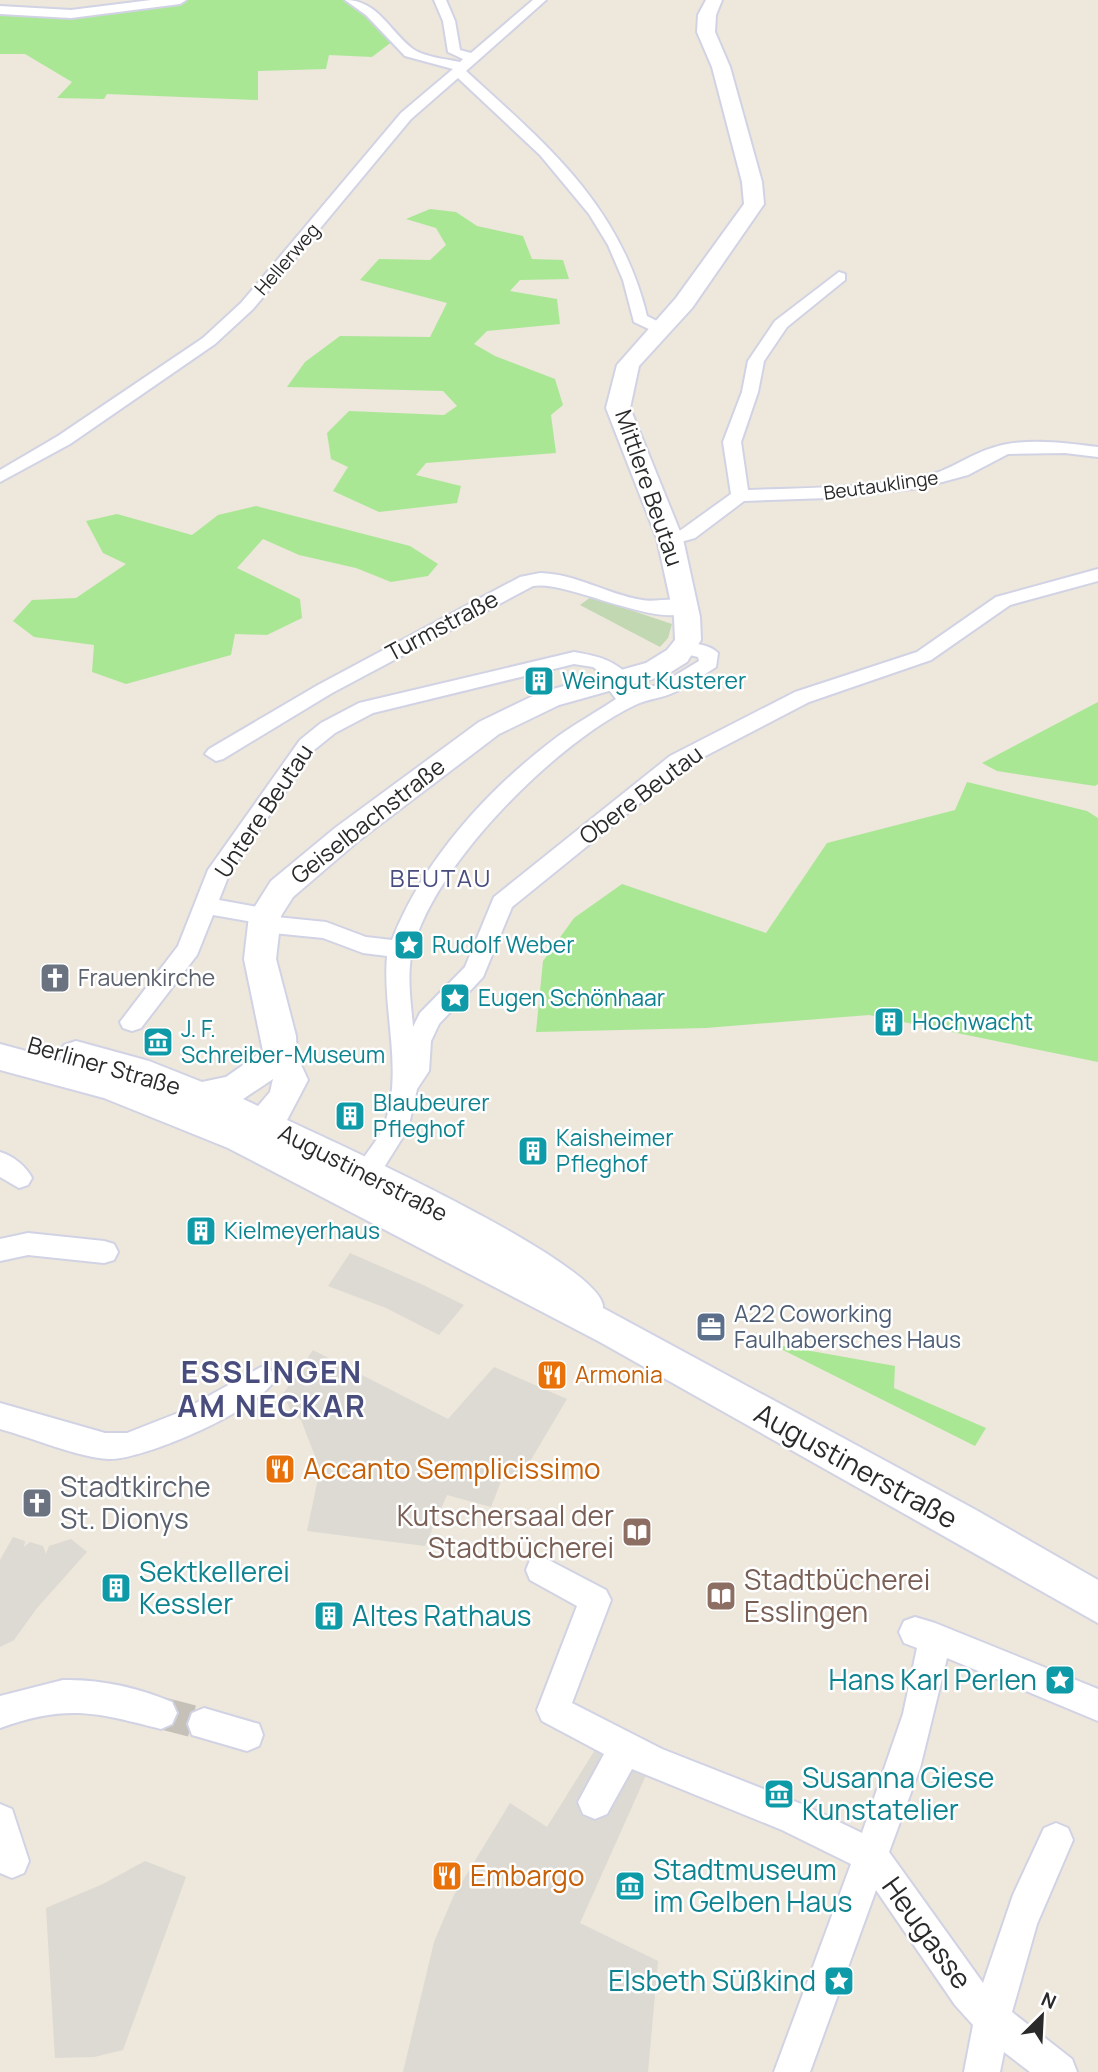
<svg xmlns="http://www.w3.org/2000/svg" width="1098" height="2072" font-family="Manrope,sans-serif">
	<rect width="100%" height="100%" fill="#ede7dc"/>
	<path fill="#aae795" d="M 187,0 L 346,0 L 360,8 L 393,41 L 372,57 L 329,55 L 326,69 L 258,71 L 258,100 L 107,94 L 104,99 L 57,98 L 72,82 L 25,54 L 0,54 L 0,12 L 57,15 Z
		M 430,209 L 456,212 L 477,226 L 523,236 L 532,259 L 563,260 L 569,279 L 520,280 L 510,291 L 557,299 L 560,324 L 487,331 L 474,344 L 495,356 L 555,379 L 563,405 L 551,415 L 556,453 L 426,463 L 416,475 L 461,486 L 457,503 L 379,512 L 333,491 L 348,467 L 331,459 L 327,433 L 349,411 L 444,415 L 457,406 L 443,391 L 287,387 L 305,362 L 340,336 L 430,337 L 447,303 L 360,280 L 379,259 L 430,260 L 446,245 L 436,228 L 406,219 Z
		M 256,506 L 410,546 L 438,564 L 428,576 L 391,582 L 356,568 L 299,555 L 263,539 L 237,568 L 300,599 L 302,618 L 267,635 L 235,634 L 231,655 L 126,684 L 92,672 L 94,645 L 34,637 L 13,621 L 32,600 L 76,598 L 126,564 L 103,553 L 86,521 L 117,514 L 192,535 L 218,515 Z
		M 1098,702 L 1098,784 L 1095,786 L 997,771 L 982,763 Z
		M 967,782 L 1087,811 L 1098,818 L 1098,1062 L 869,1015 L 706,1028 L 536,1032 L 543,961 L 574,918 L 622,884 L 766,933 L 827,843 L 955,810 Z
		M 783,1346 L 895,1366 L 894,1388 L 986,1428 L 975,1446 L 777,1347 Z"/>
	<path fill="#c1d8b2" d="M 591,597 L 672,624 L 668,638 L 660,647 L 580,605 Z"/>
	<path fill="#dddad3" d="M 350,1253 L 421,1284 L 464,1305 L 439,1335 L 386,1308 L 328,1286 Z
		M 313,1350 L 448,1419 L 494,1367 L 567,1399 L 519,1480 L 503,1476 L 491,1507 L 447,1495 L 425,1546 L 307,1531 L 320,1469 L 301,1420 L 292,1413 L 283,1394 Z
		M 13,1537 L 25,1541 L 24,1547 L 30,1542 L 43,1546 L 46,1554 L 49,1546 L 71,1539 L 87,1552 L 37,1608 L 14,1640 L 0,1647 L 0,1560 Z
		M 603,1737 L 652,1762 L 580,1923 L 658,1961 L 648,2072 L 403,2072 L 434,1942 L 454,1895 L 510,1803 L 547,1827 Z
		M 145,1861 L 186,1877 L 123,2050 L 94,2057 L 55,2058 L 46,1908 L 103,1884 Z"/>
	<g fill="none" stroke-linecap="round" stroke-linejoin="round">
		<path stroke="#c6c1b8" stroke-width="32" stroke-dasharray="32 16" stroke-linecap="butt" d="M 161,1713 L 204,1724"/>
		<g stroke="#d1d3e4" stroke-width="4">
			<path id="minor" d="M 151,0 L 186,0 L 180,4 L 71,18 L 0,14 L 0,6 L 71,10 Z
				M 345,0 C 378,0 389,31 413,49 C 424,57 446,59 460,62 L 463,59 L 448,52 L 443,21 L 434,0 L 446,0 L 455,21 L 460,50 L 471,53 L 533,0 L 546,0 L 466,71 C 547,145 620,205 647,316 L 667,326 L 667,332 L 655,332 L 634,322 L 623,280 L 608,245 L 589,214 L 540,155 L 458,78 L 411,119 L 253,309 L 215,344 L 70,444 L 0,482 L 0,470 L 58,436 L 203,338 L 241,303 L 401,113 L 453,69 L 405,56 L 366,15 Z
				M 839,272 L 845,274 L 845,280 L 787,327 L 764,361 L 758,392 L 741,442 L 748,490 C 804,488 863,488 918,478 C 949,472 966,456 992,448 C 1024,437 1065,443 1098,447 L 1098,457 L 1065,453 L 1008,454 L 968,475 L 920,488 L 828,498 L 744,501 L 695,538 L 670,545 L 663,543 L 661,539 L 663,535 L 681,530 L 731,494 L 723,442 L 742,392 L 748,361 L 775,321 Z
				M 1098,569 L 1098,581 L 1010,605 L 931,660 L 809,702 L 686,766 L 512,907 L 483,977 L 439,1024 L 431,1041 L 429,1071 L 417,1089 L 408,1129 L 376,1180 L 367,1183 L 358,1180 L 354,1173 C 362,1157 376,1144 383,1128 C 405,1074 382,1012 387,956 L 363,953 L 323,938 L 263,932 L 255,930 L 253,922 L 213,915 L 197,955 L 141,1028 L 132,1031 L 123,1028 L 120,1022 L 178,946 L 208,870 L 300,740 L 321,723 L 359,703 L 574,652 C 597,656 617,660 632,680 L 627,685 L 634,692 L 661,684 L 699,661 L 698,657 L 677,652 L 674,648 L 677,644 C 688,641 710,644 718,653 L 716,667 C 703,675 689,686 675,692 C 663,698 647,699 635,705 C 557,742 435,863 413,948 C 406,973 411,1002 413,1027 L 420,1013 L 465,967 L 494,897 L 670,756 L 795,692 L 917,652 L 996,597 ZM 574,664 L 593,667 L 606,677 L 603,682 L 616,699 C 597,712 576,723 557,737 C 488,789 424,859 392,940 L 366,937 L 326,922 L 276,917 L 273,910 L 219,900 L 230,872 L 314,750 L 335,733 L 373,713 Z
				M 540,573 C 577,574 606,594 642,600 C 656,603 685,594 695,606 C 671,637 569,579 533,586 L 332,693 L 223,759 L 216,761 L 205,754 L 209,749 L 318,685 L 520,577 Z
				M 0,1152 C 13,1156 26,1166 32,1178 L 28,1185 L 19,1188 L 0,1177 Z
				M 28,1233 L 104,1241 L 114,1244 L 118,1252 L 114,1260 L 104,1263 L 28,1255 L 0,1261 L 0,1239 Z
				M 261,1367 L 271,1370 L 275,1379 C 261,1409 143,1460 109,1459 C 80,1458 30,1437 0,1429 L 0,1403 L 105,1433 L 127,1433 L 178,1413 Z
				M 541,1556 L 606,1590 L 611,1600 L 572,1703 L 662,1749 L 804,1805 L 862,1833 L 903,1714 L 917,1648 L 904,1643 L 899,1632 L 904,1621 L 915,1617 L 935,1623 L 1098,1689 L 1098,1721 L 947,1658 L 920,1768 L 889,1852 L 983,1983 L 1013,1895 L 1044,1828 L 1056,1823 L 1068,1828 L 1073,1840 L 1037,1924 L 1012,2012 L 1072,2059 L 1077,2072 L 1030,2072 L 1004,2052 L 1000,2072 L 964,2072 L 973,2025 L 955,2005 L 876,1890 L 810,2072 L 774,2072 L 851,1864 L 782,1830 L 632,1769 L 607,1814 L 595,1819 L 583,1814 L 578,1802 L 604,1754 L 542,1721 L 537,1710 L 577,1606 L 530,1580 L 526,1570 L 530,1560 Z
				M 63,1680 C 100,1679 139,1688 172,1702 L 177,1713 L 172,1724 L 161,1729 C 95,1712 66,1704 0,1728 L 0,1696 Z
				M 204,1708 L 259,1724 L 263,1735 L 259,1746 L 247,1751 L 192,1735 L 188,1724 L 192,1713 Z
				M 0,1804 L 12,1809 L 29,1861 L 24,1873 L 12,1878 L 0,1873 Z"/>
		</g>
		<g stroke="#d1d3e4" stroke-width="4">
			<path id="secondary" d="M 706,0 L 722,0 L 716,15 L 715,32 L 730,67 L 762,182 L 764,204 L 692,308 L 639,366 L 630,408 L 683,539 L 700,617 L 701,640 L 687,662 L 666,675 L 559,705 L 499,734 L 357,842 L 293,897 L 281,916 L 276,959 L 296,1036 L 297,1056 L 308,1080 L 287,1120 C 332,1141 607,1265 603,1308 L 976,1510 L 1098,1580 L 1098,1623 L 600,1342 L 228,1148 L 104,1098 L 0,1070 L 0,1044 L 63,1061 L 59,1054 L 64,1045 L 76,1041 L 149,1061 L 202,1082 L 226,1077 L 263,1051 L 244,959 L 249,916 L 271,881 L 335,828 L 479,722 L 539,693 L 646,663 L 667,650 L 675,640 L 674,617 L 657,539 L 606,408 L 617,365 L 676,298 L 744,204 L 742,182 L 712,67 L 697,32 L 698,15 ZM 273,1079 L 270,1092 L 258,1106 L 243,1099 Z"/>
		</g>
		<use href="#minor" fill="#fff" fill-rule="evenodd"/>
		<use href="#secondary" fill="#fff" fill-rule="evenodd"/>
	</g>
	<defs>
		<g id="building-square" transform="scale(1.575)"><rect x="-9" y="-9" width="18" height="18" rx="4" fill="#0f9aa8" stroke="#fff"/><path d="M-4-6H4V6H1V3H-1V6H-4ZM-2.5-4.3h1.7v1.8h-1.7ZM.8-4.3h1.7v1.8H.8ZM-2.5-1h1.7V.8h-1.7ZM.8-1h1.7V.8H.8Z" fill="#fff"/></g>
		<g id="sight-square" transform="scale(1.575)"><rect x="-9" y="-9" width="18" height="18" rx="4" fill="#0f9aa8" stroke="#fff"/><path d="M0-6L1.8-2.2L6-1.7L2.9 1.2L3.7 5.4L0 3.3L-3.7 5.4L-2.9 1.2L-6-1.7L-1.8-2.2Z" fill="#fff"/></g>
		<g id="church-square" transform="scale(1.575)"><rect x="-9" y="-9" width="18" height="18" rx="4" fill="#6b7280" stroke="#fff"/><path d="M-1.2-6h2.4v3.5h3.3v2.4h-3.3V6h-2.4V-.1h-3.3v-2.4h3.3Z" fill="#fff"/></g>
		<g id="museum-square" transform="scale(1.575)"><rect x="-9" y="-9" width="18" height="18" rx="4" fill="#0f9aa8" stroke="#fff"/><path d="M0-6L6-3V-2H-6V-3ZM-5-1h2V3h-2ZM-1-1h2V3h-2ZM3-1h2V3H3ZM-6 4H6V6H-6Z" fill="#fff"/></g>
		<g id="office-square" transform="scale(1.575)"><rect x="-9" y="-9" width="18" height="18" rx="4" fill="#5c6f8a" stroke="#fff"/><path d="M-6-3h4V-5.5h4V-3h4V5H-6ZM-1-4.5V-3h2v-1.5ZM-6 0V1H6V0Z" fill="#fff"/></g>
		<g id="restaurant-square" transform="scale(1.575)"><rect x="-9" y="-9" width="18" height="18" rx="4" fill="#e8710a" stroke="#fff"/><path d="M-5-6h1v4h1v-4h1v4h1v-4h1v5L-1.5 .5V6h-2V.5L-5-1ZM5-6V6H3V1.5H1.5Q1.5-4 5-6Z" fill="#fff"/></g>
		<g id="library-square" transform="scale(1.575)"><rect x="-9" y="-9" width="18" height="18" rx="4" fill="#8d6e63" stroke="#fff"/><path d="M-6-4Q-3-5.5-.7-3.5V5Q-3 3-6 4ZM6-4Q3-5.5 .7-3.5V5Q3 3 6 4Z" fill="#fff"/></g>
	</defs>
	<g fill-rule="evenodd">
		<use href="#building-square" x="539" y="681"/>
		<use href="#sight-square" x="409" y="945"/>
		<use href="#church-square" x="55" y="978"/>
		<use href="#sight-square" x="455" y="998"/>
		<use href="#building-square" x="889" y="1022"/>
		<use href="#museum-square" x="158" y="1042"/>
		<use href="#building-square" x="350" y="1116"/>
		<use href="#building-square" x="533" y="1151"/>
		<use href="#building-square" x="201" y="1231"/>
		<use href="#office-square" x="711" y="1327"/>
		<use href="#restaurant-square" x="552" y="1375"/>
		<use href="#restaurant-square" x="280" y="1469"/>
		<use href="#church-square" x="37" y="1503"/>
		<use href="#library-square" x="637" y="1532"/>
		<use href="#building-square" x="116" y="1588"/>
		<use href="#library-square" x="721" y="1596"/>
		<use href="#building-square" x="329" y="1616"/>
		<use href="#sight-square" x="1060" y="1680"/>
		<use href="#museum-square" x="779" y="1794"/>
		<use href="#restaurant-square" x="447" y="1876"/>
		<use href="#museum-square" x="630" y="1886"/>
		<use href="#sight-square" x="839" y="1981"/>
	</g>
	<g text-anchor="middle" stroke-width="5" stroke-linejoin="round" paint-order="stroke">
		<g font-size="19" fill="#2a2a2a" stroke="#fff">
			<text transform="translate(287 259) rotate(-49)" y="7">Hellerweg</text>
			<text transform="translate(881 485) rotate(-8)" y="7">Beutauklinge</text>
		</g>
		<g font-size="23" fill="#2a2a2a" stroke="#fff">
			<text transform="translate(649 488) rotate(71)" y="8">Mittlere Beutau</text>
			<text transform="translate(442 626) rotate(-28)" y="8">Turmstraße</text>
			<text transform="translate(641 795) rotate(-37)" y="8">Obere Beutau</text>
			<text transform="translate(264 811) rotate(-56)" y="8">Untere Beutau</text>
			<text transform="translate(368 821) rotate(-38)" y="8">Geiselbachstraße</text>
			<text transform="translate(104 1066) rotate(16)" y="8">Berliner Straße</text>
			<text transform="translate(363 1173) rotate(27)" y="8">Augustinerstraße</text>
		</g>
		<g font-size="23" fill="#0d838f" stroke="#fff" text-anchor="start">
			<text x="562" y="689">Weingut Kusterer</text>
			<text x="432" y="953">Rudolf Weber</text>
			<text x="478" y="1006">Eugen Schönhaar</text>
			<text x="912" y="1030">Hochwacht</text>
			<text x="181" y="1037">J. F.<tspan x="181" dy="26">Schreiber-Museum</tspan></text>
			<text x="373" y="1111">Blaubeurer<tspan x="373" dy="26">Pfleghof</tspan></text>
			<text x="556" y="1146">Kaisheimer<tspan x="556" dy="26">Pfleghof</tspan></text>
			<text x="224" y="1239">Kielmeyerhaus</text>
		</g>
		<g font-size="23" fill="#5b616d" stroke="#fff" text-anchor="start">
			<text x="78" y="986">Frauenkirche</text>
		</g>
		<g font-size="23" fill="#4e5e75" stroke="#fff" text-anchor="start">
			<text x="734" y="1322">A22 Coworking<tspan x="734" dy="26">Faulhabersches Haus</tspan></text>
		</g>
		<g font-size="23" fill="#c56008" stroke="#fff" text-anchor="start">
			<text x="575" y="1383">Armonia</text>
		</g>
		<g font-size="24" letter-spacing="2" fill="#484d7e" stroke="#fff">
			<text x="441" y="887">BEUTAU</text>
		</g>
		<g font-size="28" fill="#2a2a2a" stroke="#fff">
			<text transform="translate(856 1466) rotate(29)" y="10">Augustinerstraße</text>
			<text transform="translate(927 1933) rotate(54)" y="10">Heugasse</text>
		</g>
		<g font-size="28" fill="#c56008" stroke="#fff" text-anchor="start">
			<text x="303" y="1479">Accanto Semplicissimo</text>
			<text x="470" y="1886">Embargo</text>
		</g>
		<g font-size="28" fill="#5b616d" stroke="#fff" text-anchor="start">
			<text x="60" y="1497">Stadtkirche<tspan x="60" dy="32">St. Dionys</tspan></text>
		</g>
		<g font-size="28" fill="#785e54" stroke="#fff" text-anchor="end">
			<text x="614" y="1526">Kutschersaal der<tspan x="614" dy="32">Stadtbücherei</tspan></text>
			<text x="744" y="1590" text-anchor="start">Stadtbücherei<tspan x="744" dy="32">Esslingen</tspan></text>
		</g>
		<g font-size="28" fill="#0d838f" stroke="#fff" text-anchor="start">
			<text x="139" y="1582">Sektkellerei<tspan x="139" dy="32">Kessler</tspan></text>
			<text x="352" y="1626">Altes Rathaus</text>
			<text x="1037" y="1690" text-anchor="end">Hans Karl Perlen</text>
			<text x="802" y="1788">Susanna Giese<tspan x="802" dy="32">Kunstatelier</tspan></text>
			<text x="653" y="1880">Stadtmuseum<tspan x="653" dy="32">im Gelben Haus</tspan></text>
			<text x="816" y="1991" text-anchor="end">Elsbeth Süßkind</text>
		</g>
		<g font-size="30" font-weight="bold" letter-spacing="2" fill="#484d7e" stroke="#fff">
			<text x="272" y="1383">ESSLINGEN<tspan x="272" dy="34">AM NECKAR</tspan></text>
		</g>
	</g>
	<g transform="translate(1042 2016) rotate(24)" stroke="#ffffff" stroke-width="5" paint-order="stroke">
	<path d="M0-5L12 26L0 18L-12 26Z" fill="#2a2a2a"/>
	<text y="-10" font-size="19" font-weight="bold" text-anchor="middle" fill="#2a2a2a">N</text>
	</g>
</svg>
